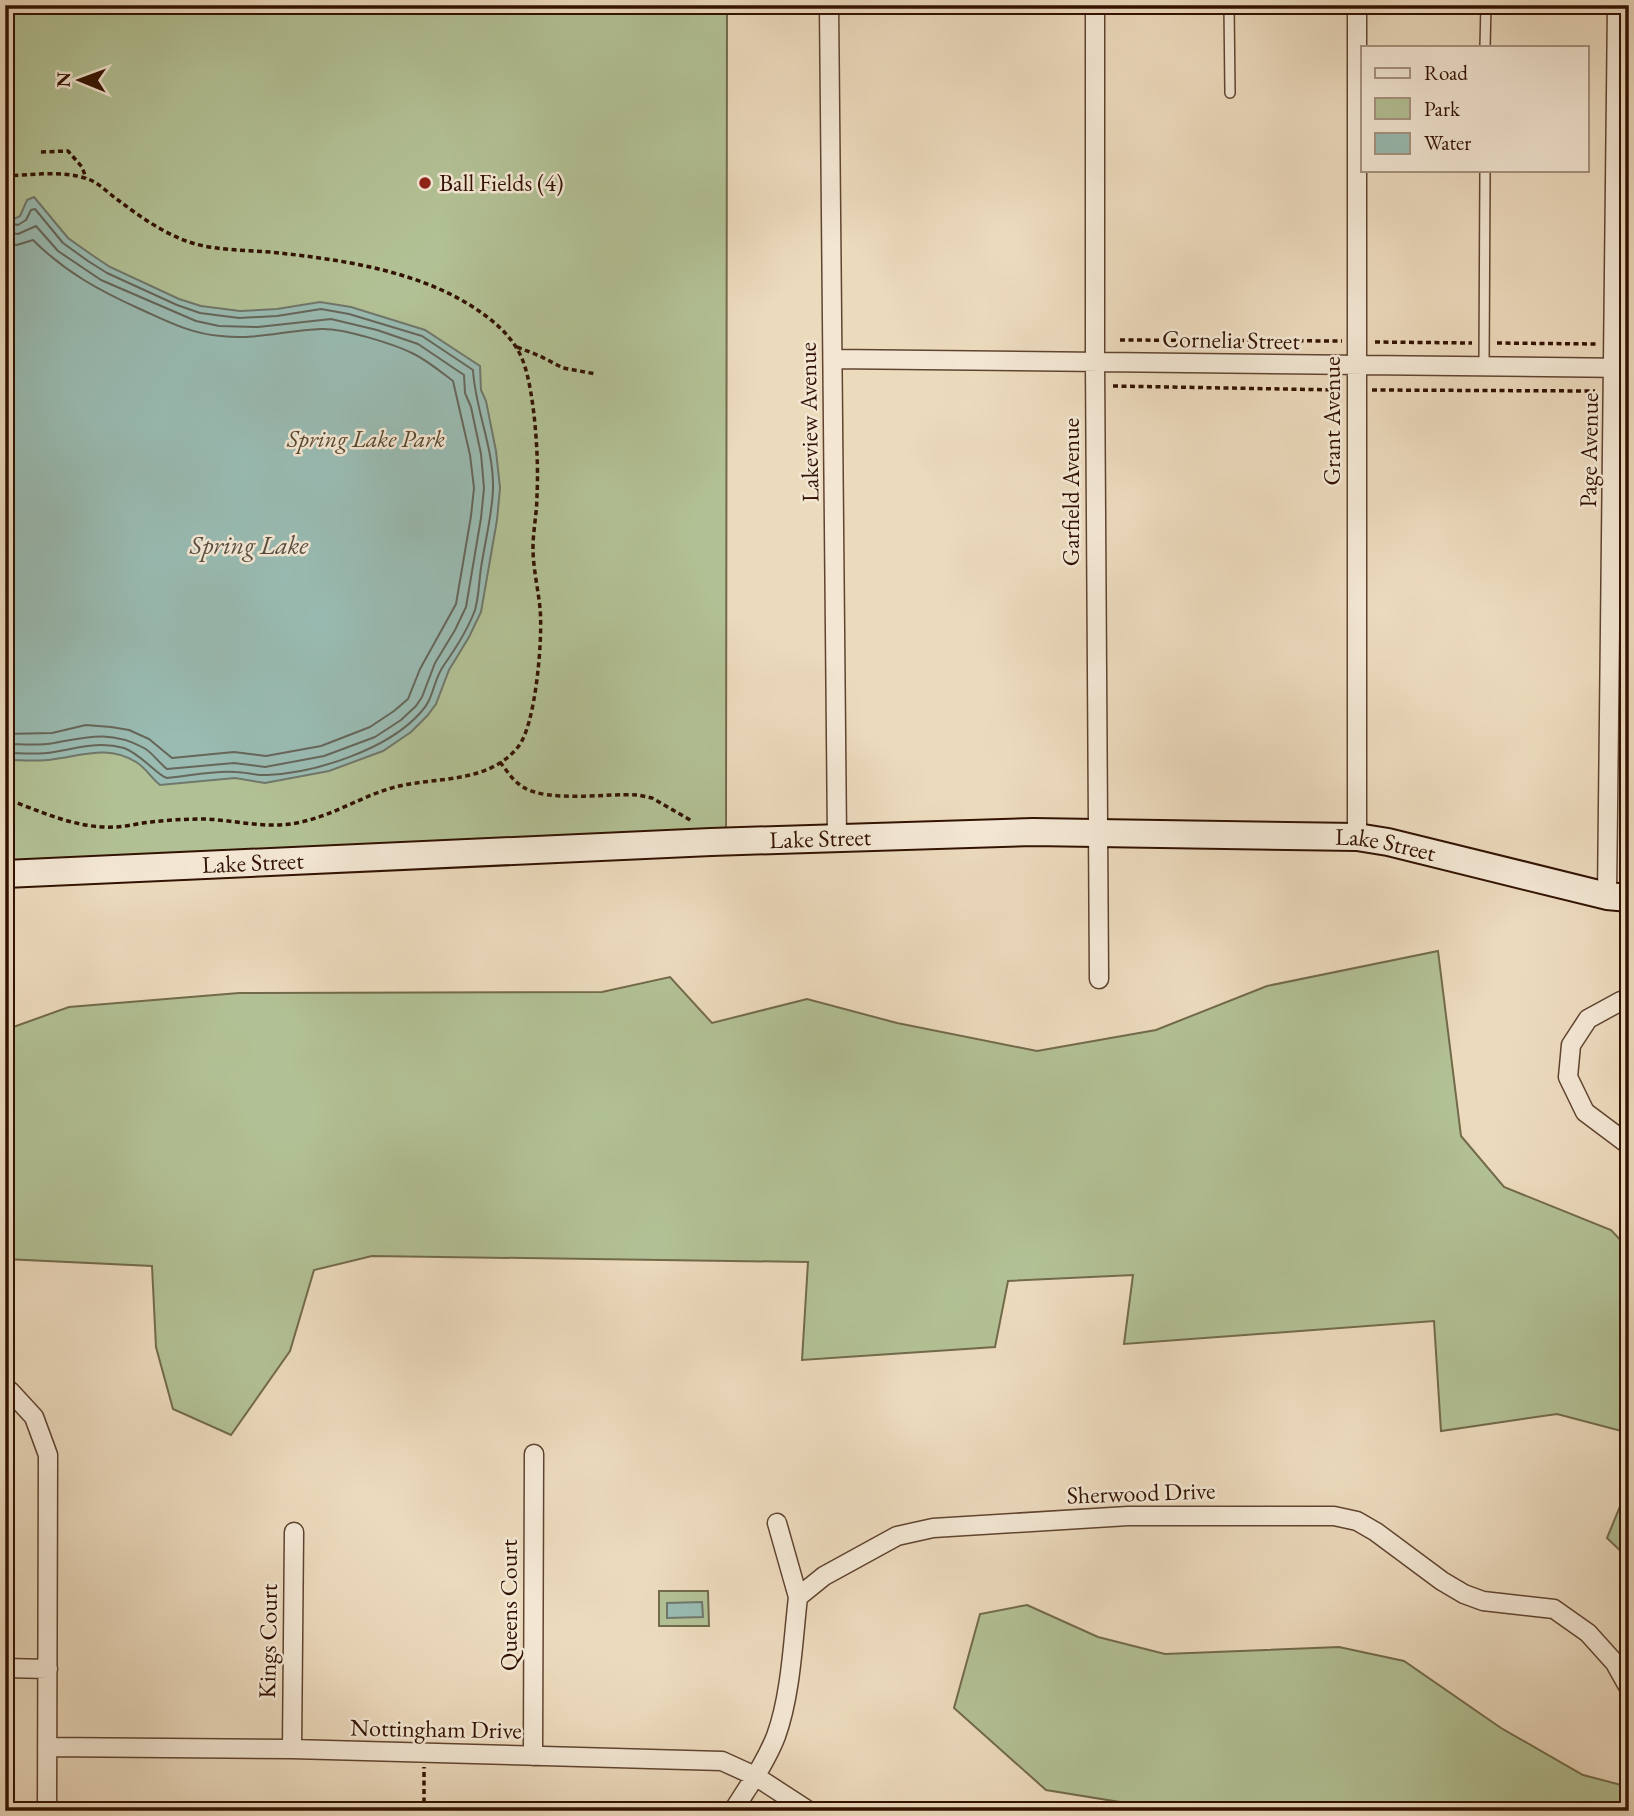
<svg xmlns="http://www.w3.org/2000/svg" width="1634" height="1816" font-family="'EB Garamond',serif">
	<rect width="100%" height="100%" fill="#ecdabd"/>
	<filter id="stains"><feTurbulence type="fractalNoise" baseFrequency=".00286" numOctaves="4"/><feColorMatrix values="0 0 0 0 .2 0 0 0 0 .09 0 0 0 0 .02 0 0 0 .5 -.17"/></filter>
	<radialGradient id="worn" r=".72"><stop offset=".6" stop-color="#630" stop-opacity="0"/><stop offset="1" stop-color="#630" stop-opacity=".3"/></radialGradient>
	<path fill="#b2c195" stroke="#726a4b" stroke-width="2" d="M 5,5 L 727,5 L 726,842 L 5,874 Z
		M 1438,951 L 1461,1136 L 1504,1187 L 1611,1230 L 1629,1249 L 1629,1433 L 1557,1414 L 1441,1431 L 1434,1321 L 1124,1344 L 1133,1275 L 1008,1281 L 995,1347 L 802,1360 L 808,1262 L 372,1256 L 314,1270 L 290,1351 L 231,1435 L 173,1409 L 156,1347 L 152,1266 L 5,1259 L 5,1030 L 69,1007 L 239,993 L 602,992 L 670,977 L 712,1023 L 807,999 L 897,1023 L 1037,1051 L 1156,1030 L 1267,986 Z
		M 1629,1473 L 1629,1559 L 1607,1538 L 1626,1492 Z
		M 659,1591 L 708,1591 L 709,1626 L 659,1626 Z
		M 1027,1605 L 1098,1637 L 1165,1654 L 1339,1647 L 1404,1661 L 1501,1728 L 1583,1775 L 1629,1787 L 1629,1811 L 1145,1811 L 1144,1806 L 1046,1790 L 954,1708 L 980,1614 Z"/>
	<path fill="#99bbb2" stroke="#70776b" stroke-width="2" d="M 34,197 L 68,238 L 92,255 L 110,267 L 179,299 L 201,306 L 240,311 L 277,309 L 320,302 L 351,307 L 425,330 L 480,366 L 481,390 L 486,401 L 496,451 L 500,488 L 497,520 L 481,612 L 469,637 L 449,670 L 436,704 L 427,716 L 411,732 L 383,751 L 329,771 L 265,783 L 235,778 L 160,785 C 151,778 146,768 136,762 C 109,745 84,755 55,759 C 39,762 22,760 5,760 L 5,215 L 14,219 L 20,216 L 27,200 Z
		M 702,1602 L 703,1617 L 667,1618 L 667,1603 Z"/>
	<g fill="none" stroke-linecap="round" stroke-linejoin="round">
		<path stroke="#66665a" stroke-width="2" d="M 5,222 L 18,225 L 26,220 L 31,210 L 35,209 L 63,243 L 88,261 L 107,273 L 177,305 L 200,313 L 239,318 L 277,316 L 321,309 L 349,314 L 422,336 L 473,370 C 475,409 494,448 493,489 C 492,516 485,541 481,568 C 479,581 479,596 475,610 C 468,629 456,648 444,665 C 433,680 434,699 421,712 C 389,749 316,773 267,775 C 257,776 246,772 236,772 C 214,770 189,776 167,778 C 159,777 141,754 124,748 C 99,741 78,748 54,752 C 38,755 21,753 5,753
			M 5,232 L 18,234 L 36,226 L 58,251 L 101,280 L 196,321 L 219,326 L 258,327 L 331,319 L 377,330 L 418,344 L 464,375 L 465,393 L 471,407 L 481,454 L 484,488 L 481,518 L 466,607 L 455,630 L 435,663 L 422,697 L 416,706 L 401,720 L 375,737 L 324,756 L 265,767 L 234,763 L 167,769 C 159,763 153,753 144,748 C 111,730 87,737 54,743 C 38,746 21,744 5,744
			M 5,243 L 17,245 L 33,240 C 65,272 100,291 140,309 C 167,321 191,334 221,336 C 258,340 286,330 321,329 C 343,328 394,344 414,354 C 428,361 441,372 453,381 L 470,455 L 474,488 L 471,516 L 456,604 L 420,669 L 408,699 L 394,711 L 370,727 L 321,746 L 266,756 L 234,752 L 172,758 L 149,739 L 129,730 L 111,727 L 86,725 L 52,733 L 5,734"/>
		<g stroke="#604430" stroke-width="12">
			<path id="lane" d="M 1229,5 L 1230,93
				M 1485,47 L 1486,5
				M 1484,367 L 1485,170"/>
		</g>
		<g stroke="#604430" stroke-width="21">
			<path id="street" d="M 829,5 L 837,839
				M 1095,5 L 1095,362 L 1099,979
				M 833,359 L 1629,368
				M 1357,837 L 1357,5
				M 1607,896 L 1617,5
				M 1629,1001 L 1621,1001 L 1588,1019 L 1571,1045 L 1568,1077 L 1585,1112 L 1629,1145
				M 5,1391 L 10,1391 L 34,1417 L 48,1455 L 47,1811
				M 777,1523 L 798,1597
				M 5,1668 L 48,1669
				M 47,1747 L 292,1749 L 722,1761 L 755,1776 L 809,1811
				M 292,1749 L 294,1532
				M 533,1756 L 534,1454
				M 733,1811 C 748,1787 766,1762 776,1736 C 791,1695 793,1640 798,1597 L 824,1576 L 897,1536 L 933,1528 L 1128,1516 L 1334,1516 L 1357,1521 L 1376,1532 L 1442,1581 L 1464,1594 L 1483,1601 L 1554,1609 L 1588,1633 L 1615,1663 L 1629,1688"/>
		</g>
		<g stroke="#321201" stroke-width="30">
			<g id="secondary">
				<path id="s1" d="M 5,874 L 711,842 L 1033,832 L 1357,837 L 1388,842 L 1607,896 L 1629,898"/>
			</g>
		</g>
		<path stroke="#321201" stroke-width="3.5" stroke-dasharray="5 3.5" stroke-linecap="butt" d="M 41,152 L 68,151 L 82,167 L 86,178
			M 5,176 C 31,175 63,170 88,179 C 99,183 108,193 118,200 C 143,219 173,240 204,246 C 229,251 254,250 279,253 C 345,260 423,272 479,311 C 498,324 515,340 523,361 C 535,393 539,461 537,495 C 537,513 533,530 533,548 C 533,568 538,588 540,608 C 543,637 536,725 518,747 C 489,783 439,777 399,786 C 365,794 335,815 301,822 C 268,830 236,820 204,819 C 186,819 168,820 151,822 C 139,823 126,827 114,827 C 78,829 38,811 5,798
			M 1120,340 L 1342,341
			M 1375,342 L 1472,343
			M 1497,343 L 1598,344
			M 517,347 L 540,356 L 563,368 L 596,374
			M 1113,386 L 1340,390
			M 1372,390 L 1595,391
			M 500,762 C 507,771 513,781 523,787 C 548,803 607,793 638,795 L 652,798 L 692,821
			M 424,1811 L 424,1767"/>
		<use href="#lane" stroke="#f3e7d4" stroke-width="9"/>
		<use href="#street" stroke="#f3e7d4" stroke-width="18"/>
		<use href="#secondary" stroke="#f3e7d4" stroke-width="26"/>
	</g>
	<circle fill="#8f2418" stroke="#f3e7d4" stroke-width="2.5" cx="425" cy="183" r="7"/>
	<g text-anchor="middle" stroke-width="5" stroke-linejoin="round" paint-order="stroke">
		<g font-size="24" fill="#321201" stroke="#f3e7d4" text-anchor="start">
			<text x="439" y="191">Ball Fields (4)</text>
		</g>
		<g font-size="24" fill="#321201" stroke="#f3e7d4">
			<text transform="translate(1231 340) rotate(1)" y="8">Cornelia Street</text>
			<text transform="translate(1332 421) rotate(-90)" y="8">Grant Avenue</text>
			<text transform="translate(809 422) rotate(-91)" y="8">Lakeview Avenue</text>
			<text transform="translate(1589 450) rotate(-89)" y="8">Page Avenue</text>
			<text transform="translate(1071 492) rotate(-90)" y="8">Garfield Avenue</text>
			<text dy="8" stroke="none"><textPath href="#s1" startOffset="816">Lake Street</textPath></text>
			<text dy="8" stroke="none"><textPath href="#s1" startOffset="1382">Lake Street</textPath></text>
			<text dy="8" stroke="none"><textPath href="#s1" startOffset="248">Lake Street</textPath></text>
			<text transform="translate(1141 1493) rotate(-2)" y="8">Sherwood Drive</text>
			<text transform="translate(509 1605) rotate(-90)" y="8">Queens Court</text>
			<text transform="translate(268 1641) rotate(-89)" y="8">Kings Court</text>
			<text transform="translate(436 1729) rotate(1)" y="8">Nottingham Drive</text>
		</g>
		<g font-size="24" font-style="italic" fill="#58472d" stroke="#f3e7d4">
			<text x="366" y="447">Spring Lake Park</text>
		</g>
		<g font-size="26" font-style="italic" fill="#564d3f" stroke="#f3e7d4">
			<text x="249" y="554">Spring Lake</text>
		</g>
	</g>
	<rect width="1634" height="1816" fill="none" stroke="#ecdabd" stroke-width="28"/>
	<rect x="7" y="7" width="1620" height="1802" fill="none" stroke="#321201" stroke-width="3.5"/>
	<rect x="14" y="14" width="1606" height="1788" fill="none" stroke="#321201" stroke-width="2"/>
	<rect x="1361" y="46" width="228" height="126" fill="#f3e7d4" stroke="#a69280" stroke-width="2"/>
	<rect x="1375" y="68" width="35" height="10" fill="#f3e7d4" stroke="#a69280" stroke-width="2"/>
	<text x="1424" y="80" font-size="21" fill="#321201">Road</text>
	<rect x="1375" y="98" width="35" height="21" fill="#b2c195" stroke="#a69280" stroke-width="2"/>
	<text x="1424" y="116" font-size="21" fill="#321201">Park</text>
	<rect x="1375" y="133" width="35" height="21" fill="#99bbb2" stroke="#a69280" stroke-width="2"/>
	<text x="1424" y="150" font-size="21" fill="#321201">Water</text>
	<g transform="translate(80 80) rotate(271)" stroke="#f3e7d4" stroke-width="5" paint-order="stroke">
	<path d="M0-5L12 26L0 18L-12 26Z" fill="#321201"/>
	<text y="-10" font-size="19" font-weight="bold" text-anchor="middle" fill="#321201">N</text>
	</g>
	<rect width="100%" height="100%" filter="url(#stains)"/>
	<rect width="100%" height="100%" fill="url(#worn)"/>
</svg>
